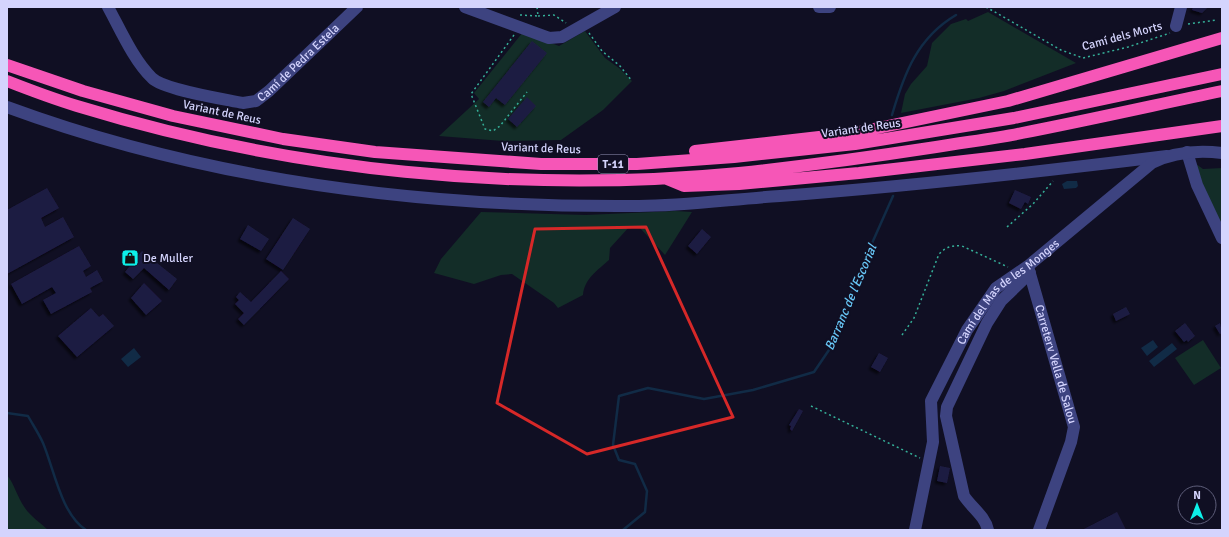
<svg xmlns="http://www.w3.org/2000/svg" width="1229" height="537" font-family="Signika,sans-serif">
	<defs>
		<filter id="shadow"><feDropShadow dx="-2.5" dy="2.5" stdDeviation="1" flood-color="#0009"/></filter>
	</defs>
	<rect width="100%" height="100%" fill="#100f23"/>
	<path fill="#132d28" d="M 988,12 L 1076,63 L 1004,91 L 979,98 L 901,113 L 905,94 L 911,84 L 927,66 L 932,43 L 951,24 L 966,19 L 968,21 Z
		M 585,31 L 605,58 L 619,68 L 632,81 L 603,110 L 561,140 L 503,141 L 439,136 L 479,99 L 474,93 L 523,32 L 559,46 Z
		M 1196,164 L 1203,169 L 1222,168 L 1222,232 L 1208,202 Z
		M 676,211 L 692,212 L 665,255 L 640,228 L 630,226 L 610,248 L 609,260 C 598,270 584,279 583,295 L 558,308 L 554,303 L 512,274 L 501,275 L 474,284 L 434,273 L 441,259 L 481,212 L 586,215 Z
		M 1203,340 L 1221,368 L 1194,385 L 1175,358 Z
		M 7,475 C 15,485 17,497 25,508 C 31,517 40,522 48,530 L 7,530 Z"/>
	<path fill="#112b46" d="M 1067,181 L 1077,181 L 1078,186 L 1076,188 L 1064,189 L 1062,184 Z
		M 1153,340 L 1158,347 L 1147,356 L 1141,348 Z
		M 1172,343 L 1177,349 L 1154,367 L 1149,361 Z
		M 134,348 L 141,357 L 128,367 L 121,359 Z"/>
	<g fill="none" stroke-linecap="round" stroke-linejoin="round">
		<path stroke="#112b46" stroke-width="2.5" d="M 892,115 C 904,74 917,38 956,15
			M 7,413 L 28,416 C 33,425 39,434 43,443 C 54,469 61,514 86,530
			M 623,530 L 645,512 L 647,491 L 635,464 L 619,460 L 613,445 L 619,396 L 648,388 L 704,399 L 753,390 L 814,372 L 831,347 L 857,277 L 893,196"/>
	</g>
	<path fill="#1f1c43" filter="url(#shadow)" d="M 1193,7 L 1208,7 L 1202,13 L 1192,10 Z
		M 532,41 L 547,53 L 505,105 L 496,98 L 489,107 L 483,102 Z
		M 527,97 L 536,106 L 517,127 L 508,119 Z
		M 47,188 L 59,208 L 41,218 L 45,227 L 63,217 L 74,237 L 7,274 L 7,210 Z
		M 1015,190 L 1031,197 L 1028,204 L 1025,202 L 1021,209 L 1009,203 Z
		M 293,218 L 310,229 L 283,270 L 266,259 Z
		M 248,225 L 269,239 L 261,251 L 240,239 Z
		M 702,229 L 711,237 L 697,254 L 688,246 Z
		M 79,246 L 91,266 L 83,271 L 86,277 L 97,270 L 103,281 L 90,288 L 92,292 L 51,314 L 43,300 L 56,293 L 52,287 L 22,304 L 11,284 Z
		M 142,251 L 177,279 L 169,290 L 144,268 L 133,279 L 125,272 Z
		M 281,271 L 289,279 L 244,325 L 238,319 L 244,313 L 235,304 L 239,300 L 236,297 L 240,292 L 251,302 Z
		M 144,283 L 162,301 L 146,315 L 131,298 Z
		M 1126,307 L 1130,314 L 1116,321 L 1113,314 Z
		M 91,308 L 99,317 L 103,314 L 114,326 L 77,357 L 58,336 Z
		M 1185,323 L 1195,336 L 1188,342 L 1187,340 L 1184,342 L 1175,331 Z
		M 1220,323 L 1222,333 L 1220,334 L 1215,326 Z
		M 879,353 L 888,358 L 880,372 L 871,367 Z
		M 799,409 L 803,411 L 792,431 L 790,429 L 791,426 L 789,425 Z
		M 940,466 L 950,468 L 947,483 L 937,481 Z
		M 1117,512 L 1126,530 L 1082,530 Z"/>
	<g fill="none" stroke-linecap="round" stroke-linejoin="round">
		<path stroke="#35af98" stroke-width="1.5" stroke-dasharray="2 3" stroke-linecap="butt" d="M 986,7 L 1061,50 L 1083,58 L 1128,47 L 1170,33
			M 520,15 L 538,16 L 537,7
			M 538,16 L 554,15 L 566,23
			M 1188,24 L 1217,20
			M 589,33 L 602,51 L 620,66 L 632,81
			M 514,35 L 471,94 L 485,129 L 493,131 L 500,126 L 527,92
			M 1007,227 L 1033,204 L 1053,181
			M 902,335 L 914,318 L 939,254 C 946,247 952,245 962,246 L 1008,267
			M 811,406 L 920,458"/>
		<g stroke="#3d4380" stroke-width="12">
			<path id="s1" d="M 108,7 C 120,29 134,61 152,78 C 164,90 224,99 243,103 L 256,101 L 269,91 L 357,7"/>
			<path d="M 465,7 L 549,38 L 562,37 L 615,7"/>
			<path d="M 819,7 L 830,7"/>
			<path d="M 1176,26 L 1181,7"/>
			<path d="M 7,107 C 208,181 425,208 639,206 C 685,206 733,199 780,196 C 909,186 1038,172 1167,156"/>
			<path d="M 1187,152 L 1197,185 L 1222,238"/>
			<path id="s2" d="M 1028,267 L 1074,427 L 1071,442 L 1039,530"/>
			<path id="s3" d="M 915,530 L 933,442 L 931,401 L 967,330 L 996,288 L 1028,266 L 1152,163 C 1174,152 1197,150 1222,153"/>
			<path d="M 988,530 C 985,516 972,508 964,496 L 946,416 L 947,407 L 987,323 L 1001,301 L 1030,273"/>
		</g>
		<path stroke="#f656b7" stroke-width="12" d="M 7,65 L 83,91 L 173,116 L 283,139 L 375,152 L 541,164 L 637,164 L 734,157 L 855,144 L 1014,118 L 1222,74
			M 7,81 C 30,90 54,99 77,106 C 289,171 519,194 739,173 C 805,166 871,157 936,147 C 965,142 994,139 1022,133 C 1089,120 1155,105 1222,91
			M 695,151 L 854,133 L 1008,101 L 1222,38
			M 667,179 L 684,186 L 739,184 L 859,173 L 1025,154 L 1222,126"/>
	</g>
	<path fill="none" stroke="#d62828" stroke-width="3" stroke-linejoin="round" d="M 646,227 L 733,417 L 587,454 L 497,403 L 535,229 Z"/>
	<defs>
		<g id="shop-square" transform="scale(0.9)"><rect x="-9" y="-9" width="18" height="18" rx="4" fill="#0df0e9" stroke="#100f23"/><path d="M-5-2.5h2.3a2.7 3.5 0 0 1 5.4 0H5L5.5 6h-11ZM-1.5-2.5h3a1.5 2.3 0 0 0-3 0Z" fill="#111"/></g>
	</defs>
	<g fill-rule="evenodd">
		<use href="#shop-square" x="130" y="258"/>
	</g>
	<g text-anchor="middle" stroke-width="4" stroke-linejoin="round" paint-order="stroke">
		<rect fill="#100f23" stroke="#9999bc" stroke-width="1" x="598" y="155" width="30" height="18" rx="3"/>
		<g font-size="11" font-weight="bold" fill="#d4d4fd">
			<text x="613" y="168">T-11</text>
		</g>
		<g font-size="12" fill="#d4d4fd" stroke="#100f23">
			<text transform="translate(1122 36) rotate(-15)" y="4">Camí dels Morts</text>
			<text dy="4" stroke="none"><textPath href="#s1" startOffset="249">Camí de Pedra Estela</textPath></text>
			<text transform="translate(222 112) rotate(12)" y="4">Variant de Reus</text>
			<text transform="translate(861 128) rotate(-8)" y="4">Variant de Reus</text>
			<text transform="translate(541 148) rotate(2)" y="4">Variant de Reus</text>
			<text dy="4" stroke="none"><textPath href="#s3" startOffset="267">Camí del Mas de les Monges</textPath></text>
			<text dy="4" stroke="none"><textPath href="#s2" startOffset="101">Carreterv Vella de Salou</textPath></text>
		</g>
		<g font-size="12" fill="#d4d4fd" stroke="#100f23" text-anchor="start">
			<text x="143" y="262">De Muller</text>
		</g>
		<g font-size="13" font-style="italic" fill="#68c7f7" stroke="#100f23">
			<text transform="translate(850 297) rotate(-67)" y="5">Barranc de l'Escorial</text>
		</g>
	</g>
	<rect width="1229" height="537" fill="none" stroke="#d4d4fd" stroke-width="16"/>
	<g transform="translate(1197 505)"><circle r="19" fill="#100f23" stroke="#5e5e7a"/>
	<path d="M0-3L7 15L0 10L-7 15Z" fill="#0df0e9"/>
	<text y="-6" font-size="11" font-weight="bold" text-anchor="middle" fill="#d4d4fd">N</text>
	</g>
</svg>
